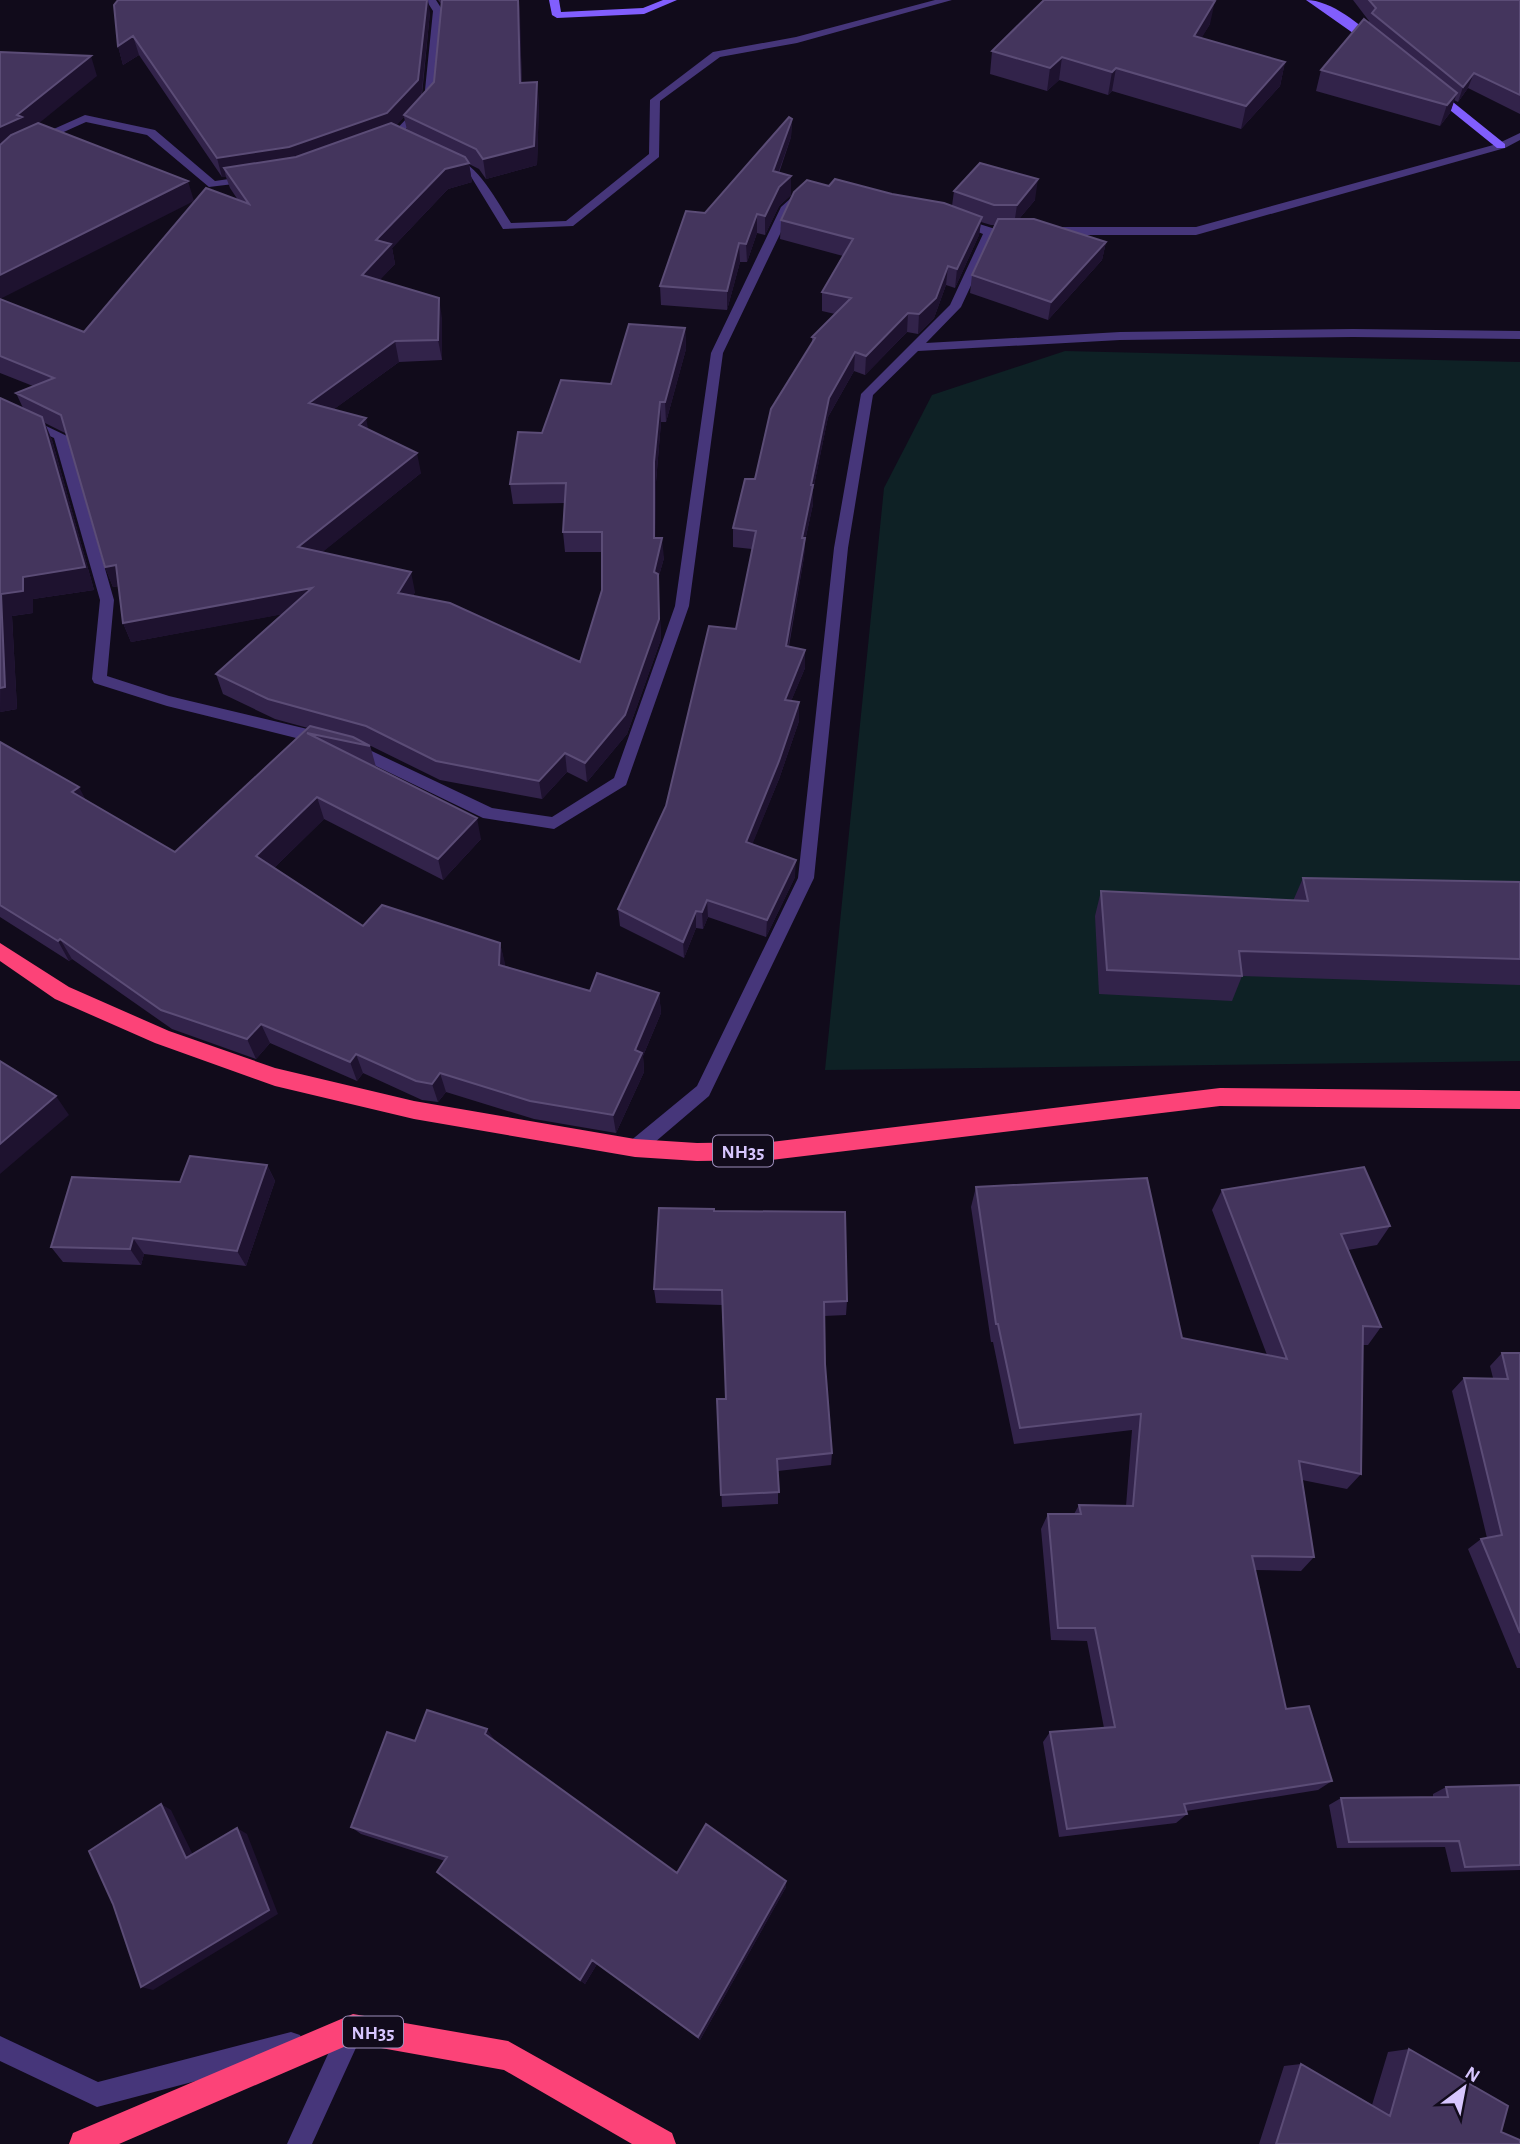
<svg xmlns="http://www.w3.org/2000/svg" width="1520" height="2144" font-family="'Alegreya Sans',sans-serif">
	<rect width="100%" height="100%" fill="#110b1b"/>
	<path fill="#0e2125" d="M 1065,351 L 1520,362 L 1520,1061 L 825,1070 L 884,488 L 932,395 Z"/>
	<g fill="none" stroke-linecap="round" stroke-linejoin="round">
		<path fill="#46367a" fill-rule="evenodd" d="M 426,0 L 436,0 L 443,11 L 434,101 L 396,139 L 392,138 L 392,134 L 424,100 L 433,11 Z
			M 935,0 L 952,0 L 797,43 L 720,57 L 660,101 L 659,157 L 573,226 L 503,229 L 470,175 L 444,162 C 469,145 500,207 511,223 L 566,221 L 649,154 L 650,100 L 713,52 L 796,37 Z
			M 85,115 L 155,130 L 215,181 L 250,176 L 256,179 L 250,182 L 209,187 L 147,135 L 86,122 L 17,153 L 0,168 L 0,158 L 9,149 Z
			M 1520,133 L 1520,140 L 1505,148 L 1196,235 L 1052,235 L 1046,231 L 1052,227 L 1196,227 L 1497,144 Z
			M 800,190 L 810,192 L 792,209 L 723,353 L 689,606 L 626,785 L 554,829 L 483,818 L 349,753 L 346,749 L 349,745 L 359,745 L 492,808 L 552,817 L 614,778 L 675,606 L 711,353 L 781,207 Z
			M 960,218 L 1005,232 L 994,236 L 961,307 L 926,343 L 1120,332 L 1353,329 L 1520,331 L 1520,339 L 1353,337 L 1120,340 L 918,351 L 873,395 L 848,548 L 814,878 L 709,1096 L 641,1154 L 635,1156 L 629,1154 L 626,1148 L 629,1142 L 697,1086 L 798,878 L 834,548 L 861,394 L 950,305 L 983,234 L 956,223 L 954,221 Z
			M 0,404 L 67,436 L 114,600 L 107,676 L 169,696 L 324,733 L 329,735 L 332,739 L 329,743 L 324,745 L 167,706 L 94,683 L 92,679 L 100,600 L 54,438 L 0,413 Z
			M 353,2016 L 362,2019 L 365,2028 L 312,2144 L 287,2144 L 344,2019 Z
			M 291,2032 L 300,2035 L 303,2044 L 300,2053 L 291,2056 L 97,2107 L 0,2061 L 0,2036 L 98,2082 Z"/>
		<path fill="#815efd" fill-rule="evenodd" d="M 549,0 L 559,0 L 561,12 L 643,8 L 663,0 L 677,0 L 644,14 L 557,18 L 552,15 Z
			M 1306,0 C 1331,0 1362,25 1379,43 L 1370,45 Z
			M 1430,90 L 1438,90 L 1505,144 L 1505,148 L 1497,148 L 1430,94 Z"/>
		<path fill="#fc4378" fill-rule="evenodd" d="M 0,943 L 69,987 L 169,1031 L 275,1068 L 414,1101 L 635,1139 L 697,1143 L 771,1142 L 1220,1088 L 1520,1091 L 1520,1109 L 1220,1106 L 771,1160 L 697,1161 L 635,1157 L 414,1119 L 275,1086 L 155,1043 L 55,999 L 0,961 Z
			M 353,2014 L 508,2041 L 672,2133 L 676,2144 L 632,2144 L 504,2070 L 353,2043 L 119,2144 L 69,2144 L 73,2133 Z"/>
	</g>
	<path fill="#32234a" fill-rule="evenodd" d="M 438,0 L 519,0 L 522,82 L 539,101 L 537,165 L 486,179 L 479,169 L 469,164 L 472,182 L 448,189 L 392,248 L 395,264 L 379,280 L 442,318 L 442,360 L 399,362 L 334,409 L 369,430 L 421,473 L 322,552 L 415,592 L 413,596 L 580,662 L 602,590 L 602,552 L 565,552 L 563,532 L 565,503 L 513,504 L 510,484 L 542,433 L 611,384 L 685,328 L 686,349 L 666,422 L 661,422 L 656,482 L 655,538 L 664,558 L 658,579 L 661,639 L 627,734 L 587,782 L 567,772 L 542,799 L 440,780 L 371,746 L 370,745 L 376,767 L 373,766 L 481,839 L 443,880 L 324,819 L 274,868 L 363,926 L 500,943 L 505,966 L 590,991 L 659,993 L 661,1013 L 643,1056 L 644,1072 L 616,1133 L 534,1119 L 446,1092 L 438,1102 L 422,1100 L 363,1073 L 357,1081 L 270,1043 L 256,1059 L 172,1029 L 72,959 L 69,961 L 0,917 L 0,742 L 86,800 L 175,852 L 308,728 L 275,719 L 223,694 L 216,674 L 282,614 L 131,642 L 123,623 L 119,586 L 113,587 L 105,567 L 67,434 L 45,423 L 52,440 L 94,590 L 33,599 L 33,613 L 12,616 L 17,709 L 0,712 L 0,398 L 23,408 L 16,393 L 33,386 L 0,373 L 0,299 L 84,332 L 238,200 L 230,188 L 226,177 L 222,177 L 139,55 L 123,65 L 118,46 L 114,5 L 430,12 L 422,95 L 434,82 L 442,5 ZM 404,117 L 407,130 L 396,125 Z
		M 1353,0 L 1520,0 L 1520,114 L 1468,88 L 1458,102 L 1454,100 L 1450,113 L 1440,126 L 1316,91 L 1321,70 L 1369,23 L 1369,21 Z
		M 1210,24 L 1201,38 L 1285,62 L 1280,86 L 1241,129 L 1112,91 L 1108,95 L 1059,80 L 1047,91 L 990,74 L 992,51 Z
		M 792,119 L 791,137 L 779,173 L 791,176 L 791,195 L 779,206 L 765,235 L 757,233 L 747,262 L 740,262 L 727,310 L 661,305 L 660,286 L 705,213 Z
		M 829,186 L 892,194 L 952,206 L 954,191 L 1035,200 L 1019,219 L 1106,242 L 1102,260 L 1048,320 L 970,293 L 972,275 L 995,225 L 991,225 L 981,222 L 979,235 L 955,288 L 946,285 L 934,318 L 918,334 L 907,332 L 865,375 L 854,371 L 828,417 L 813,490 L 813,504 L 805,541 L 804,557 L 789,646 L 805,668 L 791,701 L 799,721 L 779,779 L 752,844 L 795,877 L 766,937 L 708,917 L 703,929 L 696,928 L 684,958 L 620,926 L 618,909 L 666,806 L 736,629 L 752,549 L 733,547 L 733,528 L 812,342 L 812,337 L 835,314 L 822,311 L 822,292 L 843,256 L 780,239 L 781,220 Z
		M 1303,878 L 1520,882 L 1520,985 L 1242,976 L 1232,1001 L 1099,994 L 1095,916 L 1101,891 L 1293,901 Z
		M 267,1165 L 275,1181 L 246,1266 L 144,1254 L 141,1265 L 63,1262 L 51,1247 L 180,1182 Z
		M 976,1187 L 1182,1338 L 1267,1355 L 1212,1210 L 1222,1190 L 1390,1226 L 1377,1245 L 1348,1250 L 1381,1327 L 1368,1345 L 1363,1345 L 1361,1474 L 1347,1489 L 1302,1480 L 1314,1557 L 1301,1571 L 1255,1570 L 1286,1709 L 1332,1781 L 1318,1790 L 1186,1811 L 1187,1814 L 1176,1823 L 1059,1837 L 1043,1742 L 1050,1732 L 1104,1728 L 1087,1641 L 1051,1640 L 1041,1529 L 1048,1514 L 1074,1514 L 1079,1505 L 1126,1506 L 1132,1430 L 1014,1444 L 993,1342 L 991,1342 L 971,1207 Z
		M 714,1211 L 847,1301 L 846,1315 L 824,1316 L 825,1364 L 832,1453 L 831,1465 L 778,1471 L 778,1504 L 722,1507 L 717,1399 L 726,1399 L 722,1305 L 656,1303 L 654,1289 Z
		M 1502,1353 L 1520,1353 L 1520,1668 L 1517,1668 L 1468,1549 L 1481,1539 L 1487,1538 L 1452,1391 L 1464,1378 L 1493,1378 L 1490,1366 Z
		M 494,1739 L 493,1740 L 677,1873 L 786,1887 L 700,2040 L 597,1964 L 585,1984 L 446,1879 L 445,1861 L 361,1834 L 351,1827 L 415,1741 Z
		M 1520,1785 L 1520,1870 L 1451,1872 L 1445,1847 L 1337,1848 L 1329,1805 L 1341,1798 L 1433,1797 L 1433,1794 L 1446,1787 Z
		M 1409,2049 L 1501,2132 L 1520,2144 L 1259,2144 L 1284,2066 L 1301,2064 L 1372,2105 L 1388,2052 Z"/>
	<path fill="#1e122f" d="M 427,0 L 428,0 L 430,12 L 421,99 L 404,115 L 404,117 L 391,132 L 293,166 L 224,168 L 226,177 L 222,177 L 217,158 Z
		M 518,0 L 520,10 L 522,102 L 520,83 Z
		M 1215,1 L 1210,24 L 1189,59 L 1194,36 Z
		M 133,36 L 139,55 L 123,65 L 118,46 Z
		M 91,56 L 97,76 L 0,155 L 0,127 L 17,115 Z
		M 1062,57 L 1059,80 L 1047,91 L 1050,68 Z
		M 1285,62 L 1280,86 L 1241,129 L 1246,106 Z
		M 1116,68 L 1112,91 L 1108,95 L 1112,72 Z
		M 1474,73 L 1468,88 L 1458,102 L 1463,87 Z
		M 537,82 L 539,101 L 537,165 L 486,179 L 483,159 Z
		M 1457,93 L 1450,113 L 1440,126 L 1447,105 Z
		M 792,119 L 791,137 L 772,190 L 773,171 Z
		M 469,163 L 472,182 L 448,189 L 392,248 L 395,264 L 366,295 L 362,275 L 376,240 L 445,169 Z
		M 791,176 L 791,195 L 779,206 L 765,235 L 765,216 L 779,187 Z
		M 1038,179 L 1035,200 L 1014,225 L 1017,205 Z
		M 188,181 L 194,201 L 0,299 L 0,275 Z
		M 757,214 L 757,233 L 747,262 L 746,244 Z
		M 982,217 L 979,235 L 955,288 L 957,269 Z
		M 1106,242 L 1102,260 L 1048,320 L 1051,302 Z
		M 739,243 L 740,262 L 727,310 L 727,291 Z
		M 948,266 L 946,285 L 934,318 L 918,334 L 919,314 Z
		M 439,298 L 442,318 L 442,360 L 438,340 Z
		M 908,313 L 907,332 L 865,375 L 866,356 Z
		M 685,328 L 686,349 L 666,422 L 665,402 Z
		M 395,341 L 399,362 L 315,423 L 309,403 Z
		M 855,352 L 854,371 L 828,417 L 813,490 L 813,504 L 805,541 L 804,557 L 785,664 L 786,646 L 802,538 L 811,485 L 829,398 Z
		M 660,402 L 661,422 L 656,482 L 655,558 L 654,538 L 654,462 Z
		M 42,417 L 52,440 L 94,590 L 33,599 L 33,613 L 12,616 L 17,709 L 0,712 L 1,594 L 23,577 Z
		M 366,418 L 370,438 L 359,425 Z
		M 417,453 L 421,473 L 304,567 L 298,547 Z
		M 662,538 L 664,558 L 658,579 L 661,639 L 627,734 L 587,782 L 585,763 L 654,572 Z
		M 116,565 L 124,585 L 113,587 L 105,567 Z
		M 411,572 L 415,592 L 403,613 L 398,593 Z
		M 312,588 L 317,608 L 131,642 L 123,623 Z
		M 805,650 L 805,668 L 784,718 L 785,700 Z
		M 799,702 L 799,721 L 779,779 L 746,860 L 746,842 Z
		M 565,753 L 567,772 L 542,799 L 539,781 Z
		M 79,787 L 90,808 L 72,792 Z
		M 317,797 L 324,819 L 265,877 L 256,856 Z
		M 477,818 L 481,839 L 443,880 L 438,859 Z
		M 796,860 L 795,877 L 766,937 L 767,920 Z
		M 707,900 L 708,917 L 703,929 L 702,912 Z
		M 696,911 L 696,928 L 684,958 L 683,942 Z
		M 60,939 L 72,959 L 69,961 L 58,941 Z
		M 500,943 L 505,963 L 504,985 L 499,965 Z
		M 659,993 L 661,1013 L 643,1056 L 644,1072 L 616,1133 L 613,1115 L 635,1050 Z
		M 261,1024 L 270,1043 L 256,1059 L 247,1039 Z
		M 356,1054 L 363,1073 L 357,1081 L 350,1062 Z
		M 440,1073 L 446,1092 L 438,1102 L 432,1084 Z
		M 56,1096 L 69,1115 L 0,1174 L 0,1144 Z
		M 267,1165 L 275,1181 L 246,1266 L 237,1251 Z
		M 133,1238 L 144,1254 L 141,1265 L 130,1249 Z
		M 487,1729 L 494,1739 L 492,1744 L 485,1734 Z
		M 161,1804 L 171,1810 L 197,1863 L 186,1858 Z
		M 237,1828 L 247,1834 L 278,1914 L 153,1990 L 141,1987 Z
		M 786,1881 L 786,1887 L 700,2040 L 698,2037 Z
		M 592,1960 L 597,1964 L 585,1984 L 580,1980 Z"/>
	<path fill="#44355d" stroke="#5b4c76" stroke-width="2" d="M 118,0 L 427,0 L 418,80 L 387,113 L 289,147 L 217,158 L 133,36 L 118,46 L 114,5 Z
		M 442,0 L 518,0 L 520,83 L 537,82 L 534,146 L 483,159 L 476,149 L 404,115 L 434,82 Z
		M 1044,0 L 1211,0 L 1215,1 L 1194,36 L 1285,62 L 1246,106 L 1116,68 L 1112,72 L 1062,57 L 1050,68 L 992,51 Z
		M 1369,0 L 1520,0 L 1520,95 L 1474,73 L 1463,87 L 1372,13 L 1376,8 Z
		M 1364,19 L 1457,93 L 1447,105 L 1321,70 Z
		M 0,52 L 91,56 L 17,115 L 22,117 L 0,127 Z
		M 789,117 L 792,119 L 773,171 L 791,176 L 779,187 L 765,216 L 757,214 L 746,244 L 739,243 L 727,291 L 660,286 L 686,211 L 705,213 Z
		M 38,123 L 188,181 L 0,275 L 0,145 L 11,135 Z
		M 391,123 L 465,157 L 469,163 L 445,169 L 376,240 L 391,244 L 362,275 L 439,298 L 438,340 L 395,341 L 309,403 L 366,418 L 359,425 L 417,453 L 298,547 L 411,572 L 398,593 L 450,603 L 580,662 L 602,590 L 602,532 L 563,532 L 566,483 L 510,484 L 518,432 L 542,433 L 561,380 L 611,384 L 629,324 L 685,328 L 665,402 L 660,402 L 654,462 L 654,538 L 662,538 L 654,572 L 658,574 L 659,619 L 625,715 L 585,763 L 565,753 L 539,781 L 436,761 L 366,726 L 268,699 L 216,674 L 312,588 L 123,623 L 116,565 L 105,567 L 61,415 L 16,393 L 54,378 L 0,356 L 0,299 L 84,332 L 206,188 L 249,204 L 224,168 L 296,157 Z
		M 980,163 L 1038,179 L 1017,205 L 994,205 L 954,191 Z
		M 835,179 L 892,194 L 944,203 L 982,217 L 957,269 L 948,266 L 936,298 L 919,314 L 908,313 L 866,356 L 855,352 L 829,398 L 811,485 L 813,485 L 802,538 L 805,538 L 786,646 L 805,650 L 785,700 L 799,702 L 779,761 L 746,842 L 796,860 L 767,920 L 707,900 L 702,912 L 696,911 L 683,942 L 618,909 L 666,806 L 709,626 L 736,629 L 756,531 L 733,528 L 745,479 L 755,479 L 771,409 L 815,338 L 812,337 L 851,298 L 822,292 L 853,239 L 781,220 L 794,192 L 807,180 L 829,186 Z
		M 998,219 L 1034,219 L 1106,242 L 1051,302 L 972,275 Z
		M 0,398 L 42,417 L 85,567 L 23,577 L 23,591 L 1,594 L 5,687 L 0,688 Z
		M 310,726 L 353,737 L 370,746 L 307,733 L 477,818 L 438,859 L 317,797 L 256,856 L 363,926 L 382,905 L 500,943 L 499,965 L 590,991 L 597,973 L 659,993 L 635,1050 L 642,1053 L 613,1115 L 530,1101 L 440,1073 L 432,1084 L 416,1081 L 356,1054 L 350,1062 L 261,1024 L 247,1039 L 161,1010 L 60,939 L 58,941 L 0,905 L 0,742 L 79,787 L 72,792 L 175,852 Z
		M 1303,878 L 1520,882 L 1520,959 L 1239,951 L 1242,976 L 1107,970 L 1101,891 L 1308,901 Z
		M 0,1061 L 56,1096 L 0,1144 Z
		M 190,1156 L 267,1165 L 237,1251 L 133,1238 L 130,1249 L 51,1247 L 72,1177 L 180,1182 Z
		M 1364,1167 L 1390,1226 L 1341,1234 L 1381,1327 L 1363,1326 L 1361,1474 L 1299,1461 L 1314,1557 L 1252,1556 L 1286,1709 L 1309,1706 L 1332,1781 L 1184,1804 L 1187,1814 L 1067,1829 L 1050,1732 L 1115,1727 L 1095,1628 L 1058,1628 L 1048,1514 L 1081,1514 L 1079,1505 L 1133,1506 L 1141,1414 L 1020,1428 L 998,1324 L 996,1324 L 976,1187 L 1147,1178 L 1182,1338 L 1287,1359 L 1222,1190 Z
		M 659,1208 L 714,1209 L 714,1211 L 845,1212 L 847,1301 L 824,1302 L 825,1364 L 832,1453 L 777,1459 L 779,1492 L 721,1495 L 717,1399 L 726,1399 L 722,1290 L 654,1289 Z
		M 1502,1353 L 1520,1353 L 1520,1633 L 1481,1539 L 1502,1535 L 1464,1378 L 1508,1379 Z
		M 427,1710 L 487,1729 L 485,1734 L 677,1873 L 706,1824 L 786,1881 L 698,2037 L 592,1960 L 580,1980 L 437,1872 L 447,1857 L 351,1827 L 387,1732 L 415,1741 Z
		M 1520,1785 L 1520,1865 L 1465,1867 L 1459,1841 L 1349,1842 L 1341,1798 L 1448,1797 L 1446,1787 Z
		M 161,1804 L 186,1858 L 237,1828 L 269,1910 L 141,1987 L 113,1904 L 89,1851 Z
		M 1409,2049 L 1508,2106 L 1501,2132 L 1520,2140 L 1520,2144 L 1276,2144 L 1301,2064 L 1390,2116 Z"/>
	<g text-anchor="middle" stroke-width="7" stroke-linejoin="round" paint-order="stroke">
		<g fill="#110b1b" stroke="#9c8eba" stroke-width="2">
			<rect x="713" y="1135.5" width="60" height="31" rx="5"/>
			<rect x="343" y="2016.5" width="60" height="31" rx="5"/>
		</g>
		<g font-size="19" font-weight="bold" fill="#d7c6fe">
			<text x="743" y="1158">NH35</text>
			<text x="373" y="2039">NH35</text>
		</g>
	</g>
	<g transform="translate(1464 2088) rotate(32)" stroke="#110b1b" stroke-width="5" paint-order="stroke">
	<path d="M0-5L12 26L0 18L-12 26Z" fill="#d7c6fe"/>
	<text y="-10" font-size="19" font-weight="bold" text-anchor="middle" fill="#d7c6fe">N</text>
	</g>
</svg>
